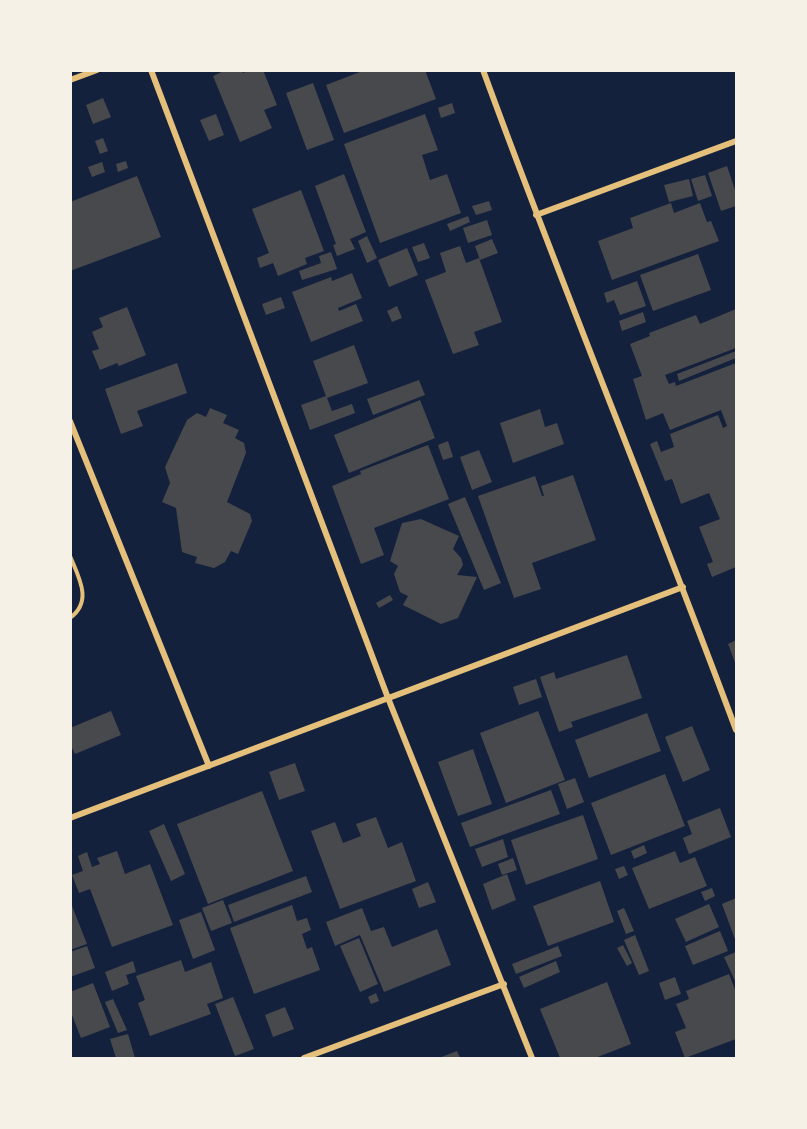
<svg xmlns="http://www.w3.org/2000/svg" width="807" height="1129" font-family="Jost,sans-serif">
	<rect width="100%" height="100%" fill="#14213d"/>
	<path fill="#48494c" d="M 226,70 L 242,70 L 243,73 L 249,70 L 263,70 L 277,105 L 264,110 L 272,128 L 240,142 L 213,76 Z
		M 365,70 L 425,70 L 436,99 L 344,133 L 326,85 Z
		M 313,83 L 334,140 L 307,150 L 286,93 Z
		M 103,98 L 111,117 L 93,124 L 86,105 Z
		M 452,103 L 455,113 L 441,118 L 438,108 Z
		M 216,114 L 224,135 L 209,141 L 200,120 Z
		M 425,114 L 438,150 L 422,155 L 430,180 L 447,174 L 461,213 L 380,243 L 344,144 Z
		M 103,138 L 108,151 L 100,154 L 95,141 Z
		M 126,161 L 128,168 L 118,172 L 116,164 Z
		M 102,162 L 105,172 L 92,177 L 88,167 Z
		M 727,166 L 736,193 L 736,206 L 721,211 L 708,173 Z
		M 344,174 L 366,232 L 350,239 L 355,249 L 337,256 L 333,245 L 336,244 L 315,186 Z
		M 705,175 L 712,196 L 698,201 L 691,179 Z
		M 137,176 L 161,237 L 70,271 L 70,202 Z
		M 689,179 L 693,196 L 669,202 L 664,185 Z
		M 301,190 L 324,251 L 305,258 L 307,264 L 278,276 L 273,263 L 260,268 L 257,258 L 269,253 L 252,209 Z
		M 489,201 L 492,210 L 476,215 L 472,206 Z
		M 671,203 L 674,213 L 700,203 L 707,222 L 711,221 L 719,241 L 612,280 L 598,241 L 633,228 L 630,218 Z
		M 468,216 L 470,222 L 450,231 L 447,224 Z
		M 487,220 L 492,235 L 468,243 L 463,228 Z
		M 367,236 L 377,258 L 367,263 L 358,241 Z
		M 492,239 L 498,253 L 480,260 L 475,246 Z
		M 424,243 L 430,258 L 418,262 L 412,247 Z
		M 460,246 L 466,263 L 479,258 L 502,322 L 474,332 L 479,345 L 453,354 L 425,280 L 446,272 L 440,253 Z
		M 407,248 L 418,275 L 389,287 L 378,260 Z
		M 331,252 L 337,269 L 302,280 L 299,271 L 321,263 L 319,256 Z
		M 698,254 L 711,290 L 653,311 L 640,275 Z
		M 352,273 L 362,298 L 338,308 L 339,311 L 356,304 L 363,321 L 311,342 L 292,292 L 331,277 L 332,281 Z
		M 637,281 L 646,306 L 620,315 L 614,300 L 607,303 L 604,293 Z
		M 281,297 L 285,308 L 266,315 L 262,304 Z
		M 397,306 L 402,318 L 392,322 L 387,311 Z
		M 127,307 L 146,355 L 119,366 L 117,363 L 100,370 L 92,351 L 99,349 L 92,332 L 103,327 L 99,318 Z
		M 736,309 L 736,348 L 665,375 L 669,384 L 675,382 L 676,386 L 736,363 L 736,567 L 712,577 L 707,564 L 713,562 L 699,527 L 720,519 L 709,493 L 681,504 L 672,479 L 665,481 L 650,444 L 657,441 L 661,452 L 674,447 L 670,434 L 718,415 L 723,428 L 727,426 L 721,410 L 670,430 L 663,413 L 646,420 L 633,379 L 642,376 L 630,344 L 650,336 L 649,333 L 696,315 L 700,324 Z
		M 643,312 L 646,322 L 622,331 L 619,321 Z
		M 354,345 L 368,383 L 327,398 L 332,411 L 352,404 L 355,413 L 310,430 L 301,405 L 326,396 L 313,361 Z
		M 736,351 L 736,358 L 679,381 L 677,374 Z
		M 177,363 L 187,393 L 137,411 L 143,426 L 121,434 L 105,389 Z
		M 419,380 L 425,395 L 373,415 L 367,399 Z
		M 420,400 L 435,438 L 349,473 L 334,435 Z
		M 210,408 L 227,415 L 223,423 L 239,430 L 235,438 L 244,443 L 246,453 L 227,502 L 250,514 L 252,521 L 238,554 L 231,551 L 225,562 L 214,568 L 195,563 L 197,557 L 182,552 L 176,508 L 162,502 L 170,483 L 165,467 L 187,420 L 197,413 L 206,417 Z
		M 540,409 L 545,427 L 557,423 L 564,444 L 513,463 L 500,423 Z
		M 448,441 L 453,457 L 443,460 L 438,445 Z
		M 428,445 L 449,499 L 374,528 L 384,555 L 361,564 L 332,486 L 361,474 L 360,471 Z
		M 479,450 L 492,482 L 472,490 L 460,457 Z
		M 573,475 L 596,540 L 532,563 L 541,589 L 514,598 L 478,496 L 535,476 L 542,496 L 544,496 L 541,486 Z
		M 465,497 L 501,583 L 484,590 L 448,504 Z
		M 421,519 L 459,536 L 453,549 L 461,558 L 463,565 L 457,575 L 477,577 L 458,618 L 441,624 L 403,605 L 408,596 L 400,592 L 394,574 L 398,566 L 390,561 L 402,523 Z
		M 390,595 L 393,600 L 379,608 L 376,603 Z
		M 736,640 L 736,665 L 728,644 Z
		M 627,655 L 642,698 L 571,722 L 573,727 L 559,732 L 540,677 L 554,672 L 556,679 Z
		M 536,679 L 542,697 L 519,705 L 513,687 Z
		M 111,711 L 121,735 L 75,754 L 70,744 L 70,728 Z
		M 538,711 L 565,780 L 506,803 L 480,733 Z
		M 647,713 L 661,751 L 589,778 L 575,740 Z
		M 692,726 L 710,770 L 683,782 L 665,737 Z
		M 473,749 L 492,804 L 458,816 L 438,762 Z
		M 295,763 L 305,791 L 279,800 L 269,772 Z
		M 665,774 L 685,826 L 611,855 L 591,803 Z
		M 575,778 L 584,802 L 567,809 L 558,784 Z
		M 551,790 L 560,814 L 470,847 L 461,823 Z
		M 262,791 L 293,871 L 208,904 L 177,824 Z
		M 720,808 L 731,837 L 689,854 L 683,838 L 692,834 L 687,821 Z
		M 583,815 L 598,859 L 526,885 L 511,840 Z
		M 376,817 L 388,848 L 402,842 L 416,881 L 340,909 L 311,831 L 335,822 L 343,843 L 361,836 L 356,824 Z
		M 164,824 L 185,874 L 171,881 L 149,831 Z
		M 503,839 L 508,857 L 482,867 L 475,849 Z
		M 644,845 L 647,853 L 634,859 L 631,851 Z
		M 117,851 L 125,874 L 150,864 L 173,925 L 112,947 L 90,889 L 79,893 L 72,875 L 83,871 L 78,856 L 87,852 L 92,867 L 100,864 L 97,858 Z
		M 675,851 L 680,863 L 695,857 L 707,886 L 649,909 L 632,868 Z
		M 513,858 L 517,870 L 502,875 L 498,864 Z
		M 624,866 L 628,875 L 619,879 L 615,869 Z
		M 507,874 L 516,900 L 492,910 L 483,884 Z
		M 306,876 L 312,892 L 234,922 L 228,905 Z
		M 600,881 L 614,922 L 548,946 L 533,906 Z
		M 428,882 L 436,902 L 419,908 L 412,889 Z
		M 712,888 L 715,896 L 705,901 L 701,892 Z
		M 736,898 L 736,942 L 722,904 Z
		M 223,900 L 232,923 L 211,931 L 202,908 Z
		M 70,901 L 87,944 L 70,950 Z
		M 709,904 L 719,927 L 686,942 L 675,919 Z
		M 292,905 L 297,921 L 307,918 L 311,930 L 302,934 L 307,949 L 312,947 L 320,970 L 254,994 L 230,928 Z
		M 362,908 L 371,931 L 384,927 L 392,947 L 437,929 L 451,965 L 384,992 L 360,935 L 335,946 L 326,922 Z
		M 624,908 L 634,931 L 626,934 L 617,911 Z
		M 201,912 L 215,950 L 193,959 L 179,920 Z
		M 720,931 L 728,951 L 693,965 L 685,946 Z
		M 635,935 L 649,971 L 639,975 L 624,940 Z
		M 359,938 L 378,984 L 360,992 L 340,946 Z
		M 623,945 L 632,963 L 627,966 L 617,948 Z
		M 87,946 L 95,968 L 70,977 L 70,952 Z
		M 558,946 L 562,956 L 516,974 L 512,964 Z
		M 736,952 L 736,980 L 735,981 L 724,957 Z
		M 181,960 L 185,972 L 211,962 L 223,998 L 207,1004 L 211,1014 L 150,1036 L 138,1003 L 145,1000 L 136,976 Z
		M 133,961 L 136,972 L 126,975 L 129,984 L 112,991 L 105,972 Z
		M 556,961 L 560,972 L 524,988 L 519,977 Z
		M 729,974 L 736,992 L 736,1039 L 685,1058 L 675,1032 L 686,1028 L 676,1004 L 689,999 L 686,991 Z
		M 675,977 L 681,994 L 665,1000 L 659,983 Z
		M 607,982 L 631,1044 L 595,1058 L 560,1058 L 540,1009 Z
		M 93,983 L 110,1027 L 81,1038 L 70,1010 L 70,992 Z
		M 376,993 L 379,1001 L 371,1004 L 368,997 Z
		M 233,997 L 254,1049 L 235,1056 L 215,1004 Z
		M 113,999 L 127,1030 L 118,1033 L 105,1002 Z
		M 285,1007 L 294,1029 L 273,1037 L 265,1015 Z
		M 128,1034 L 135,1058 L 116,1058 L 110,1039 Z
		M 457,1051 L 460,1058 L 439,1058 Z"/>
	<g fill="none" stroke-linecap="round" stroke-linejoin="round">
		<path stroke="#e5c07b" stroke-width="4" d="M 70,556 C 79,578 93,601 70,618"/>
		<path stroke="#e5c07b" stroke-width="6" d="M 151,70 L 388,698 L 532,1058
			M 483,70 C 564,292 654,509 736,730
			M 70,80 L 97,70
			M 536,215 L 736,141
			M 70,421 L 209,766
			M 70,818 L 683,587
			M 304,1058 L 504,984"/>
	</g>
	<rect width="807" height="1129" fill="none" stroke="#f6f1e7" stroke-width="144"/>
</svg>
